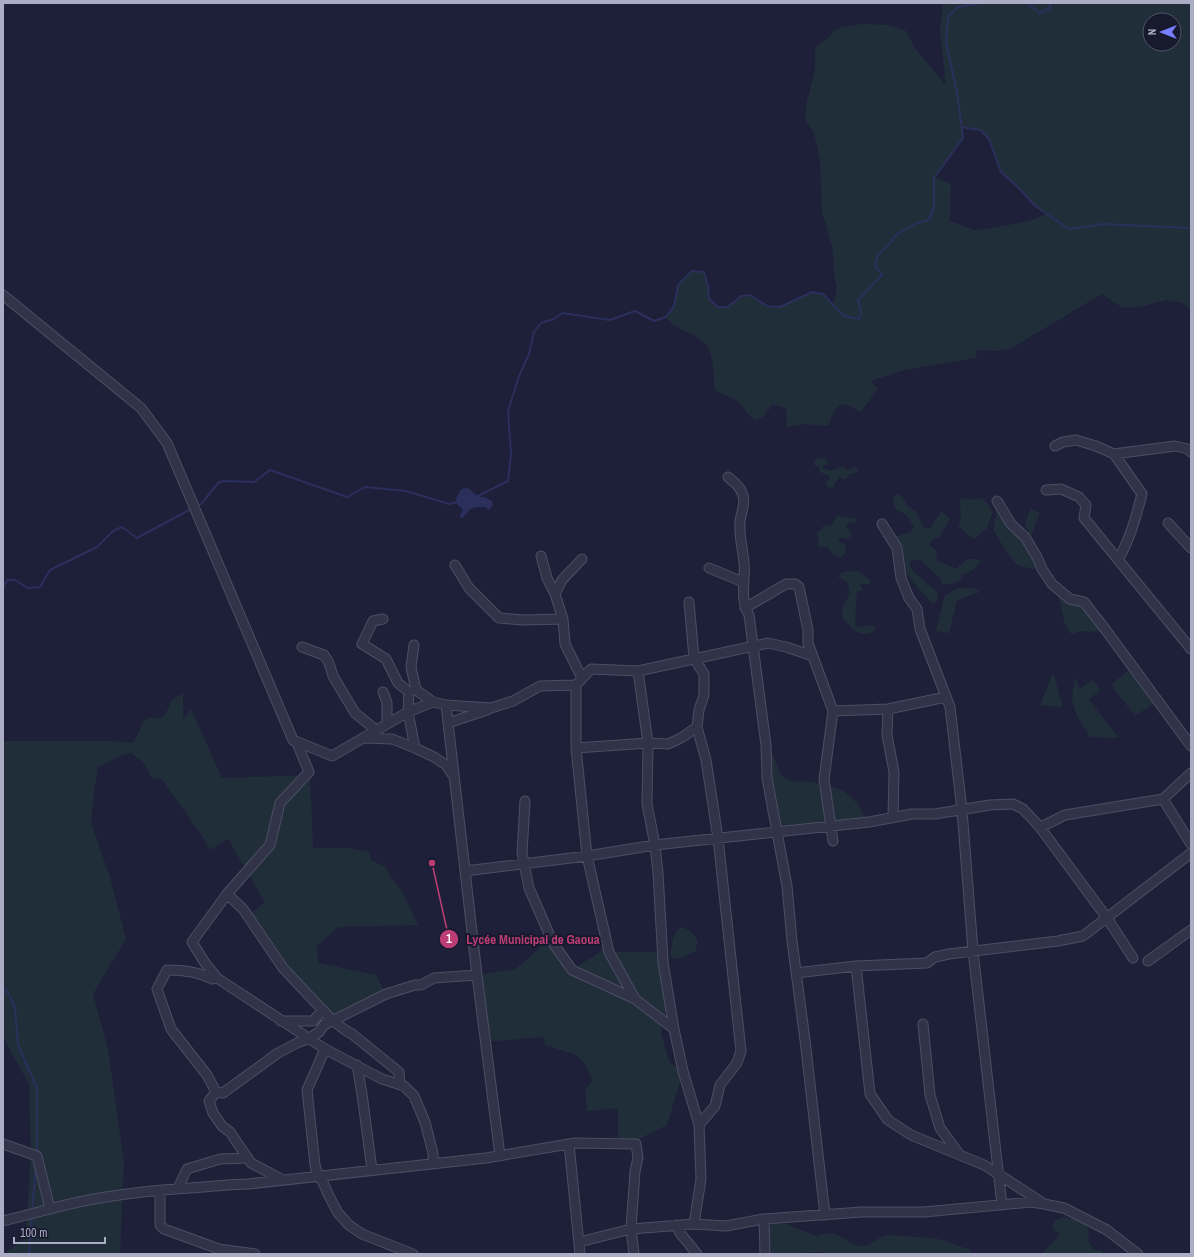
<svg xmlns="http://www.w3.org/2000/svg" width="1194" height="1257" font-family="'Archivo Narrow',sans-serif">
	<rect width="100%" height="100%" fill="#1e2039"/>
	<path fill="#202e3a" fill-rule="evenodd" d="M 943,3 L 1191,3 L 1191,310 L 1182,303 L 1167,300 L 1139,307 L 1123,308 L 1102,294 L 1012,348 L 997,351 L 977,350 L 976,358 L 905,370 L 870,381 L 878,389 L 860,413 C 841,396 834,407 829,426 L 805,424 L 787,427 L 786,409 L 773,404 L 764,416 L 756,420 C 746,416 746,408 738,402 C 731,397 722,394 715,390 C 713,377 714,363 710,352 C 703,332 675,333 666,317 L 674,306 L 678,285 L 692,271 L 704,272 L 708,286 L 709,299 L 718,307 L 728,307 L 741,296 L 750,295 L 767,306 L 780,307 L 812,292 L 823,294 L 834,304 L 837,288 L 834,273 L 833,250 L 822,212 L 820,160 L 814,133 L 805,119 L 807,101 L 815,70 L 815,48 L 818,45 L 827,39 L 834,31 L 842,27 L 862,24 L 887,25 L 905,30 L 915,48 L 946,86 L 940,30 ZM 1150,20 L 1174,20 L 1174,44 L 1150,44 ZM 962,127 L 980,130 L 989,139 L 1001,172 L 1019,189 L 1034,205 L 1046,214 L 1029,221 L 993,228 L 974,230 L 950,221 L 951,184 L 934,177 L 963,138 Z
		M 817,458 L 826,459 L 828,464 L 823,466 L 823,468 L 831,471 L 834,469 L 844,466 L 846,470 L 848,471 L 853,467 L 858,467 L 857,473 L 850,474 L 846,479 L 844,480 L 839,477 L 837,481 L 834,484 L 834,487 L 830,488 L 825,485 L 826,482 L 830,478 L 829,476 L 820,472 L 819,467 L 815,466 L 814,460 Z
		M 896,494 L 902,496 L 908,506 L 915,510 L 924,528 L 930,529 L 941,511 L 950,519 C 947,526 942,530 940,537 L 932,540 L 929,545 L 936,550 L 937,560 L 956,569 C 966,560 968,556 981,561 L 973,570 L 963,575 L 958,582 L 941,585 L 941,579 L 919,559 L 912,561 L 909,565 L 914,572 L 937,592 L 938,599 L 934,603 L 930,601 L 899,566 L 892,539 L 904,533 L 910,533 L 914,526 L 905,514 L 896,509 L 893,501 Z
		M 964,498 L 975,500 L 979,498 L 984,500 L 993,510 L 987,528 L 975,539 L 971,537 L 958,526 C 964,516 959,510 960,500 Z
		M 998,507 L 1025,544 L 1036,562 L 1035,569 L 1019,566 L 1009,556 L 993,530 Z
		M 1030,508 L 1040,513 L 1031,535 L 1025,525 Z
		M 837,516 L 857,519 L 856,522 L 846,524 L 848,530 L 852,534 L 848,539 L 841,538 L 838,541 L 845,545 L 846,552 L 840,558 L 833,554 L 828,547 L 819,547 L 817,532 L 820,531 L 824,525 L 827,526 L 832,525 Z
		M 858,571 L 870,580 L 871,582 L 869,584 L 860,584 L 862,589 L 861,591 L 857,591 L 856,600 L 855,627 L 873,625 L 875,630 C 870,634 867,635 861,633 C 855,632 852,628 848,624 C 830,606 859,599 846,581 L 838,577 C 841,570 851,572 858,571 Z
		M 958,588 L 973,588 L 980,592 L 957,600 L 949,633 L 936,631 L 945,595 Z
		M 1057,590 L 1083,604 L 1105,632 L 1082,631 L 1071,634 L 1065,624 Z
		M 1131,668 L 1153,704 L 1135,716 L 1111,685 Z
		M 1053,673 L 1063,707 L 1040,705 Z
		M 1075,677 L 1080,689 L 1093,679 L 1100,690 L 1089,700 L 1119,738 L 1090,737 L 1077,716 L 1072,700 Z
		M 183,693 L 183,719 L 191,709 L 222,778 L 310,775 L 313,848 L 350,848 L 370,852 L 371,860 L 385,867 L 405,897 L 418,925 L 338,927 L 316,947 L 319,963 L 376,975 L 386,994 L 332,1020 L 283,968 L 248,916 L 265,902 L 228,839 L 210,850 L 202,836 L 162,779 L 152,778 L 143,762 L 131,753 L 122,755 L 98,767 L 94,793 L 91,823 L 110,877 L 126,939 L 93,994 L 108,1049 L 124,1162 L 120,1254 L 3,1254 L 26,1238 L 31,1150 L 29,1084 L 3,1037 L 3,741 L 113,741 L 133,743 L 138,734 L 143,722 L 150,717 L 159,719 L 165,715 L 172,700 Z
		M 766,745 L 771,750 L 781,775 L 790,781 L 812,782 L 842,790 L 857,803 L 869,822 L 778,832 Z
		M 681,927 C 689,929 694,934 698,941 L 695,952 C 686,954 678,964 670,956 C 672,946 672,933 681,927 Z
		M 547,929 L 572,970 L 600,952 L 606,941 L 609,952 L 662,952 L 670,1004 L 662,1020 L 661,1034 L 670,1063 L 683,1071 L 667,1125 L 639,1139 L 618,1138 L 618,1108 L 587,1111 L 585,1090 L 593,1081 L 586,1066 L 577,1055 L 545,1045 L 544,1037 L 485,1042 L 477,975 L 515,969 L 528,959 L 540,947 Z
		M 1065,1216 L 1068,1219 L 1075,1219 L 1088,1227 L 1089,1234 L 1087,1240 L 1094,1250 L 1101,1250 L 1104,1254 L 1042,1254 C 1048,1245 1055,1244 1059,1233 L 1055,1231 L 1052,1226 L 1055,1221 Z
		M 773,1223 L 786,1224 L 817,1236 C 842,1226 844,1246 862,1246 C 872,1246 876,1239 884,1236 C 890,1234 936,1238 943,1240 C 952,1243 960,1247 969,1249 L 973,1254 L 825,1254 L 823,1252 L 772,1254 L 768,1242 L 767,1229 Z"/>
	<path fill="#2a2f5b" d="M 468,488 L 479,497 L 484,497 L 492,501 L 493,505 L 489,510 L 485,507 C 472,507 471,507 463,518 L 461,518 L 460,516 L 463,510 L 457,504 L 456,499 L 461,489 Z"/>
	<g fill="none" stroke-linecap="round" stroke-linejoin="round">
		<path stroke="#2a2f5b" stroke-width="2" d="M 1027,3 L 1040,13 L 1050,8 L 1051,3
			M 962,127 L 980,130 L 989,139 L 1001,172 L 1020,189 L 1034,205 L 1067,228 L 1071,229 L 1103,224 L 1191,228
			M 476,497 L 508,481 L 511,454 L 508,411 L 519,376 L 529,354 L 534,332 L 541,323 L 554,319 L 562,313 L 610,320 L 635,311 L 654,321 L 666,317 L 674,306 L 678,285 L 692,271 L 704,272 L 708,286 L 709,299 L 718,307 L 728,307 L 741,296 L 750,295 L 767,306 L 780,307 L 812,292 L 823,294 L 844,316 L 859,319 L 861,314 L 858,300 L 882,275 L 875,266 L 878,254 L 887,247 L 896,235 L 917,223 L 929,220 L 934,208 L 934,178 L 963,138 L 958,98 L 946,41 L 948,16 L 958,7 L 982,3
			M 197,506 L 202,503 L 219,482 L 224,481 L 254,482 L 270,470 L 347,497 L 365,487 L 406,491 L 449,504 L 458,502
			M 3,588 L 7,580 L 15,580 L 28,588 L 40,587 L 50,570 L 97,547 L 113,531 L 122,527 L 137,538 L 191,509
			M 3,987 L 10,996 L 15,1008 L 18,1045 L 37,1088 L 37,1153
			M 32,1211 L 36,1167
			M 29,1254 L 32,1217"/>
		<g stroke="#4c4e64" stroke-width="11">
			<path id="minor" d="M 3,295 L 141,408 L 167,443 L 293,740 L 332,756 L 408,712 L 433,702 L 446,705 L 491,708 L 513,701 L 540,686 L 576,685
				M 1055,446 L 1063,442 L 1076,440 L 1096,446 L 1114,454 L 1175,446 L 1188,449 L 1191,452
				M 1114,454 L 1142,494 C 1136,517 1130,539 1118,560
				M 728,477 C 734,482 741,487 743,496 C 746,505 740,514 740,523 C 739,537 743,550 744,563 C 746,581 739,598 749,615 L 766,745 L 767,778 L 787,886 L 792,941 L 805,1040 L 825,1215
				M 1046,490 L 1061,489 L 1079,497 L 1086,505 L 1084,518 L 1191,649
				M 997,501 L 1011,524 L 1025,537 L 1037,557 L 1042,569 L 1052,584 L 1070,599 L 1084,602 L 1105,629 L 1191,746
				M 1168,523 L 1191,548
				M 882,524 L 897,548 L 901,578 L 909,598 L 917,609 L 920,629 L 950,707 L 962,810 L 973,951 L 1002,1205
				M 541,556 L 547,578 L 555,594 L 563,619 L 565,644 L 582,678
				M 455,565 L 469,588 L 499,618 L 524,620 L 563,619
				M 709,568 L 743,582
				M 555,594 L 562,580 L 582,559
				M 689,602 L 694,658 L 704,674 L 704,695 L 699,710 L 697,727 L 706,760 L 718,838 L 741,1051 L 737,1063 L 720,1085 L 715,1106 L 699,1125
				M 745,608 L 786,584 L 795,584 L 799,587 L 808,630 L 808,643 L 833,711 L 824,779 L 833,841
				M 383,619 L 373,621 L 362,644 L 386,659 L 398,683 L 409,692 L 408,712 L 415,748
				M 414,645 L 411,667 L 416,690 L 433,702
				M 302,647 L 324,655 L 329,663 L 333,676 L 355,713 L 376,730
				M 638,671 L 648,743 L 647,804 L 655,845 L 658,873 L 663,962 L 674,1029 L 683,1071 L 699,1125 L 701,1179 L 694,1224
				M 383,692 L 387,703 L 387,724
				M 446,705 L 477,975 L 500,1156
				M 888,709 L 887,735 L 894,772 L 893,817
				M 833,711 L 888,709 L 946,697
				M 448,723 L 487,710
				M 363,738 L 392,739 L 415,748 L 434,757 L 446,765 L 452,774
				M 293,740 L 297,743 L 309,772 L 280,803 L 270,845 L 227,894 L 192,942 L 205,963 L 217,978 L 325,1049 L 382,1079 L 404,1086 L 414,1096 L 425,1122 L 433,1153 L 433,1164
				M 576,748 L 648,743 L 668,744 L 681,738 L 697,727
				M 1163,799 L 1191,844
				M 525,801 L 522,853 L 529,888 L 553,943 L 572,970 L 635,999
				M 1039,826 L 1107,918 L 1133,958
				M 465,871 L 587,856 L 655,845 L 869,822 L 912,814 L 935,814 L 990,805 L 1013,804 L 1023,809 L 1039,826 L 1043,826 L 1065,815 L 1163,799 L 1191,773
				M 227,894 L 243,909 L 283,968 L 332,1020 L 345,1030 L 352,1034 L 399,1072 L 400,1085
				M 1148,961 L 1191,930
				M 856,966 L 870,1094 L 888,1120 L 911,1135 L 984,1165 L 1043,1203
				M 796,973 L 856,966 L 927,963 L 935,957 L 949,954 L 1058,941 L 1083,936 L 1191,853
				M 281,1021 L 313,1021 L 323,1010
				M 923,1024 L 930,1095 L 940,1128 L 959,1154
				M 674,1029 L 635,999 L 609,952 L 587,856 L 576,748 L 576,685 L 591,669 L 638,671 L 768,643 L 786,647 L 813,656
				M 325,1049 L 307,1090 L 315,1165 L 318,1176 L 323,1182 L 327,1192 L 338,1213 L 349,1225 L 362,1234 L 413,1254
				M 357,1065 L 362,1094 L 372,1170
				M 216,1092 L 223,1093 L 278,1053 L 299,1042 L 308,1039 L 319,1032 L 324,1025 L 386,994 L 415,985 L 421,985 L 434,978 L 477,975
				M 216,1092 L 207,1075 L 171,1029 L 157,989 L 167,970 C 181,970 199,972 212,979 L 217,978
				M 216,1092 L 209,1101 L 213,1113 L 222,1126 L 230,1132 L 251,1163 L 283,1180
				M 3,1144 L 37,1156 L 50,1209 C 96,1196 143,1191 190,1188 C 210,1187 229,1184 248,1184 L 486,1158 L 575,1143 L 636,1144 L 638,1158 L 635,1171 L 631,1229 L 634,1254
				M 569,1144 L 580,1254
				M 178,1188 L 187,1169 L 220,1159 L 248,1158
				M 160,1190 L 160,1225 L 164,1229 L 219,1249 L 255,1254
				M 764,1219 L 765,1254
				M 3,1221 L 50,1209
				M 677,1225 L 680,1233 L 697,1254
				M 579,1242 L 631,1229 L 694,1224 L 726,1226 L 764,1219 L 862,1212 L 924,1212 L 1031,1202 L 1044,1204 L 1064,1208 L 1107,1230 L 1138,1254"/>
		</g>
		<use href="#minor" stroke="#313349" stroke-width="9"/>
	</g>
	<path fill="none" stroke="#bc3d76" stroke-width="1.5" d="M432 863L449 939"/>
	<g fill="#bc3d76" stroke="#17192d" stroke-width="1.5">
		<circle cx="432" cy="863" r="4"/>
		<circle cx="449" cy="939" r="10"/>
	</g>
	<g font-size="12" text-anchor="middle" font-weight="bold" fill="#fff">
		<text x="449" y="943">1</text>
	</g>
	<g font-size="13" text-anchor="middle" font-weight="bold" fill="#bc3d76" stroke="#17192d" stroke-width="4" stroke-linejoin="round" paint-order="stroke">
		<text x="533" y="944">Lycée Municipal de Gaoua</text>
	</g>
	<rect width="1194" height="1257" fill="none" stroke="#abadc6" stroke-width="8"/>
	<g transform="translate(1162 32) rotate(270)"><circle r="19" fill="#17192d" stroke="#52546a"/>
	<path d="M0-3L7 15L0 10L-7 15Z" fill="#777eff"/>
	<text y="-6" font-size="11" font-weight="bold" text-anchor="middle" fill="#abadc6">N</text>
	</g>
	<path d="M14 1237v6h91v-6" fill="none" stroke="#abadc6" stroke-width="2"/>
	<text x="20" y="1237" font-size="12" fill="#abadc6" stroke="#17192d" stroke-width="3" paint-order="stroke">100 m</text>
</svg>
